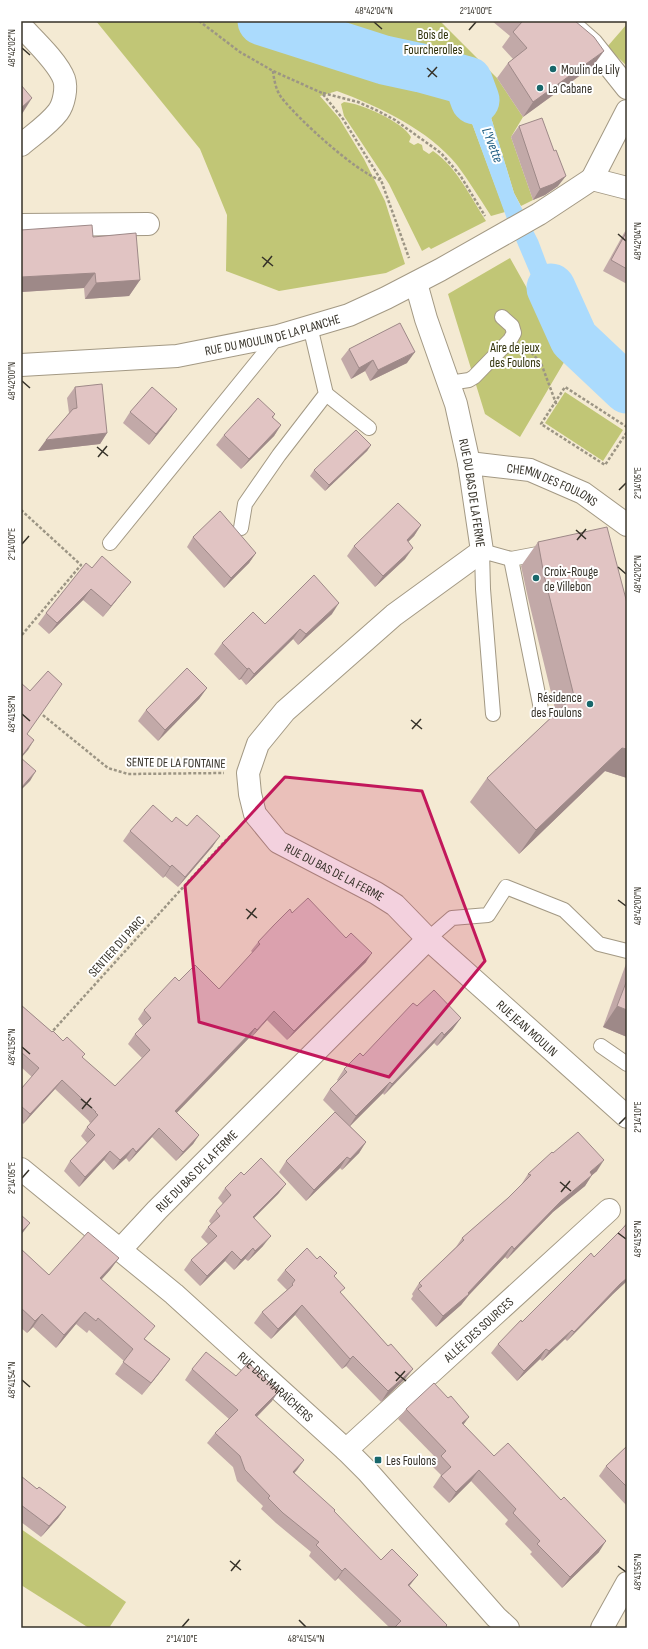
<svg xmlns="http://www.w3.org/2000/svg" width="648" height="1649" font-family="'Sofia Sans Condensed',sans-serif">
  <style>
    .green { fill: #c1c676 }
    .water { fill: #abdbfd }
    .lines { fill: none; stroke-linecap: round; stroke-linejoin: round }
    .river { stroke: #abdbfd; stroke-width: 49 }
    .lane-casing { stroke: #a39984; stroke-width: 16 }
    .street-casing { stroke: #a39984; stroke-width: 24 }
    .secondary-casing { stroke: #a39984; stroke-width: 24 }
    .path { stroke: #9c9584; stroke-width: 2.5; stroke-dasharray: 3 2; stroke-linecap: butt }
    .lane { stroke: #fff; stroke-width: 14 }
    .street { stroke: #fff; stroke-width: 22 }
    .secondary { stroke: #fff; stroke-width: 22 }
    .wall { fill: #c2a9a8 }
    .shaded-wall { fill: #9e8988 }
    .building { fill: #e1c4c3; stroke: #9e8988 }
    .marked { fill: #c2185b; fill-opacity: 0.2; stroke: #c2185b; stroke-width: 3; stroke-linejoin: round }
    .ticks { fill: none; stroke: #363229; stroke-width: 1.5 }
    .poi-dot { fill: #19676b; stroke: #fff; stroke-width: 1.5 }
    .labels { text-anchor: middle; stroke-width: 4; stroke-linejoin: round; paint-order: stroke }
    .park-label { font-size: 13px; fill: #31320a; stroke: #fff }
    .poi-label { font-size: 13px; fill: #363229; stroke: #fff; text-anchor: start }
    .street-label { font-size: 13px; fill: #363229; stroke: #fff }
    .water-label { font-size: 14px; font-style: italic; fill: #205e83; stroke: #fff }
    .neatline { fill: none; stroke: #363229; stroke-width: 1.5 }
    .ticks-label { font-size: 10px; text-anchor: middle; fill: #363229 }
  </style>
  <rect width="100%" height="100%" fill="#f4ead3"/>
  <g class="green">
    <path d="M96,21H440L497,78L523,117L511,137L533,200L521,206L514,193L486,101L416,81L466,107L505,212L491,216C480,199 469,181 457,165C429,130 378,106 337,91L320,96L339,118L364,159L385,201L405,264L386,273L279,291L226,271L227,215L200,149Z"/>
    <polygon points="627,24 627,66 607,47"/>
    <path d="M344,102C360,103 403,122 411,137L409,142L414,145L418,143L422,145L423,150L429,154L433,151C457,167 471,198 486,221L431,249L429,247L422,251L389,184L344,116L341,104Z"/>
    <polygon points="510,258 543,317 573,347 520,437 485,414 448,294"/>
    <polygon points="565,392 623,430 603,461 545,423"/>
    <polygon points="21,1529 126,1602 109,1628 89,1628 21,1585"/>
  </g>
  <polygon class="water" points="428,60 440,62 461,71 474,80 486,101 514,193 538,240 556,288 592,338 580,349 559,326 541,299 507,219 466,107 416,81"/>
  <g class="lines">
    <g class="river">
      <polyline points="262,21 384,60 421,68 468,81 475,100"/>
      <polyline points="551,288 574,339 627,389"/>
    </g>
    <g class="lane-casing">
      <g id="lane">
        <polyline points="449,383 469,380 474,377 510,340 514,333 512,326 502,317"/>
        <polyline points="326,394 369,428"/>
        <polyline points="241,528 245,504 279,455 326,394 310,326"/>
        <polyline points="110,543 278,336"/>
        <polyline points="541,709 511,559 548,552"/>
        <polyline points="493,714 483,589 482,551 511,559"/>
        <polyline points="428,939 452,918 488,915 506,887 564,910 599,944 627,951"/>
        <polyline points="601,1046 627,1064"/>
      </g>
    </g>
    <g class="street-casing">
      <g id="street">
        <polyline points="566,21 592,44 627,88"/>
        <path d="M21,26C33,39 58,62 64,79C67,88 64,104 58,112C48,125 34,134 21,145"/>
        <polyline points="592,179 627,111"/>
        <polyline points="21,225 148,224"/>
        <path id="s1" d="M416,283L426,319L456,404L469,463L482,551L394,615L285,711L258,744L248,773L250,794L255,814L278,842L376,893L395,905L428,939L627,1117"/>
        <path id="s2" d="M469,463L530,470L583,493L627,525"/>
        <path id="s3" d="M21,1169L174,1294L346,1450L368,1472L496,1617L508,1628"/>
        <path id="s4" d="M120,1250L157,1210L428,939"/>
        <path id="s5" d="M346,1450L609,1210"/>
        <polyline points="602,1628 627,1583"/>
      </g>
    </g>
    <g class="secondary-casing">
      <g id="secondary">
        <path id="s6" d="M21,365L177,356L278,336L349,315L386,298L440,270L539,214L592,179L627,188"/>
      </g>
    </g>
    <g class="path">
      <polyline points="199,21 240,52 273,71 322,93 343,119 381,180 409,258"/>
      <path d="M273,71C274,80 276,90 281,97C298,119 355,171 380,180"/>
      <polyline points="323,93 358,102 378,111 395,120 441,153 460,175 485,216"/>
      <polyline points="528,349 541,363 557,406"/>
      <polyline points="627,427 565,387 541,424 605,465 627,432"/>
      <polyline points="21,510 81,565 21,636"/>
      <polyline points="39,712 108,768 128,774 224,773"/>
      <polyline points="50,1034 225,841 237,830"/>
    </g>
    <use href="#lane" class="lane"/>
    <use href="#street" class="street"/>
    <use href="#secondary" class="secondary"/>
  </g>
  <g class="wall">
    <polygon points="492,21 575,21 593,66 523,117 497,78 508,63 513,59 502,47 510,36"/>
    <polygon points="519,126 558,186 545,195 533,200 511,137"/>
    <polygon points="627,229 627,284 603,271 624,233"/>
    <polygon points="21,230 93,237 140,280 129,296 85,299 84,288 21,292"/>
    <polygon points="349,349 407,363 370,381 365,371 351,379 341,359"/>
    <polygon points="75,387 107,433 100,444 38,451 69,413 67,398"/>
    <polygon points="130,412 169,420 149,445 123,423"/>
    <polygon points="275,414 273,418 281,425 274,436 241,469 216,445 224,435"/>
    <polygon points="371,445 367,451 325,491 310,476 314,470"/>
    <polygon points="421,525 414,536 408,542 405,559 375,587 347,556 354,546"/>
    <polygon points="193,537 256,553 249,563 224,588 187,547"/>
    <polygon points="538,542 627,603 627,778 605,771 519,854 470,802 487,778 556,713 528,598 521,566"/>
    <polygon points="92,568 131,582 103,617 83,600 49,634 38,624 46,613"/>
    <polygon points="332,614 298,645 293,639 246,685 241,679 239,680 214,654 222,643 265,624"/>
    <polygon points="207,688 199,699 158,741 138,721 146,710"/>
    <polygon points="172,822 213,846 178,887 165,876 163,878 123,841 130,831"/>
    <polygon points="292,913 366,962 287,1040 267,1020 250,1039 249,1038 176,1113 199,1135 193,1144 176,1161 152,1137 129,1162 126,1158 113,1170 104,1160 79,1187 64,1171 70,1161 87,1143 81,1136 87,1127 91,1123 89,1122 89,1121 55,1089 23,1124 21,1122 21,1089 32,1077 21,1067 21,1005 52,1032 63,1041 115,1086 142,1058 128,1044 135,1034 143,1026 138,1019 144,1010 179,981 219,989 253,953 251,951 258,942"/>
    <polygon points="627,961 627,1037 603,1027"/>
    <polygon points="417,1006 453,1029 437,1046 434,1043 384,1095 383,1093 350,1126 366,1142 359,1153 342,1170 340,1168 306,1201 279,1172 286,1161 335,1112 323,1100 330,1089 338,1081 337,1080 344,1069 363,1056"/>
    <polygon points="553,1153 597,1171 592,1175 585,1186 553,1212 507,1259 505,1257 469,1295 461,1305 436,1327 411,1299 413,1296 412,1294 419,1283 456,1247 462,1238 508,1198 521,1185 528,1174"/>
    <polygon points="244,1175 286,1184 278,1194 254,1218 263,1246 248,1261 245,1259 234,1270 225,1261 200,1286 184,1270 191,1260 208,1244 201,1237 208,1227 211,1224 209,1221 216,1211 223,1204 218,1198 225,1188"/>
    <polygon points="627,1222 627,1281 613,1294 567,1341 565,1339 542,1361 540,1359 517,1381 491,1353 498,1344 594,1257 621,1230"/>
    <polygon points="21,1249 49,1275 119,1258 110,1270 101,1280 145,1339 170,1359 161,1371 142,1395 115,1374 124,1361 89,1330 87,1333 76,1324 56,1348 33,1327 27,1333 21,1328"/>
    <polygon points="285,1270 334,1277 341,1293 388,1346 413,1369 405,1379 381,1402 346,1366 342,1369 295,1315 271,1339 254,1323 262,1312 287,1290 277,1280"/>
    <polygon points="192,1369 236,1376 272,1401 257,1417 304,1460 294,1473 334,1512 381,1560 410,1586 447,1628 390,1628 338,1578 335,1581 309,1556 311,1552 276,1523 261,1509 263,1506 237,1481 233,1467 207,1443 215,1433 229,1419 185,1380"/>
    <polygon points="448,1398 469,1417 463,1424 494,1456 599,1552 562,1588 530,1554 532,1552 505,1524 508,1520 471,1481 449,1503 433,1487 441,1475 433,1467 438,1460 398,1419 406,1409"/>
    <polygon points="627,1446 627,1506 599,1476 606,1466"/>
    <polygon points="21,1476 37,1489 66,1507 58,1518 41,1537 21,1522"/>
  </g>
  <g class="shaded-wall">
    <polygon points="604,51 593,66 523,117 533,102"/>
    <polygon points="32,98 22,114 21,114 21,108"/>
    <polygon points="566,176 558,186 545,195 533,200 540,189"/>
    <polygon points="95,273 84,288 21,292 21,277"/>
    <polygon points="140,280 129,296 85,299 96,283"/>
    <polygon points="415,352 407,363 370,381 378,370"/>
    <polygon points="373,360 365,371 351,379 359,368"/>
    <polygon points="177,409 169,420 149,445 156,434"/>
    <polygon points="281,425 274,436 241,469 249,459"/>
    <polygon points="107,433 100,444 38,451 46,440"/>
    <polygon points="371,445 367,451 325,491 329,485"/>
    <polygon points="421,525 414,536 399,551 407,540"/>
    <polygon points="413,548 405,559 375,587 383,576"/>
    <polygon points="256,553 249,563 224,588 231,578"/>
    <polygon points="131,582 103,617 111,606"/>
    <polygon points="91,589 83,600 49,634 57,623"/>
    <polygon points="339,603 332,614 298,645 306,634"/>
    <polygon points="300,629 293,639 246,685 254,674"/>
    <polygon points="249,668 241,679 239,680 247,669"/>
    <polygon points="207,688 199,699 158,741 165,730"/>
    <polygon points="34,740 28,750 21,758 21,757"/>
    <polygon points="622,748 627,749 627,778 605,771 519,854 536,830"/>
    <polygon points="36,771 30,781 21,790 21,788"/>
    <polygon points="220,836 213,846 178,887 185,877"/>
    <polygon points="172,865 165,876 163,878 170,867"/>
    <polygon points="372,953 366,962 287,1040 294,1031"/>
    <polygon points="617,1006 627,1010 627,1037 603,1027"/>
    <polygon points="274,1011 267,1020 250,1039 257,1030"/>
    <polygon points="461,1018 453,1029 437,1046 444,1035"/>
    <polygon points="255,1028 249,1038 169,1121 175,1111"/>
    <polygon points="442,1032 434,1043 384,1095 392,1084"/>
    <polygon points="62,1080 55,1089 23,1124 30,1114"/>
    <polygon points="390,1082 383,1093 349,1127 356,1116"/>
    <polygon points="159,1128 152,1137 129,1162 136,1152"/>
    <polygon points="199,1135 193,1144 176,1161 183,1152"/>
    <polygon points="366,1142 359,1153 342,1170 350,1159"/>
    <polygon points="133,1148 126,1158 113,1170 120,1160"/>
    <polygon points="110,1151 104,1160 79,1187 85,1177"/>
    <polygon points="347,1157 340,1168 306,1201 314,1190"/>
    <polygon points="604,1160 597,1171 583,1183 590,1172"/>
    <polygon points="592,1175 585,1186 553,1212 507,1259 514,1249 561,1201"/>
    <polygon points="286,1184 278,1194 245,1227 253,1217"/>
    <polygon points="30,1223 21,1235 21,1232"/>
    <polygon points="271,1236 263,1246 248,1261 255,1251"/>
    <polygon points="512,1246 505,1257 469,1295 461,1305 436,1327 443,1316 468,1293"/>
    <polygon points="253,1248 245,1259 234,1270 241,1260"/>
    <polygon points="232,1251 225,1261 200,1286 207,1276"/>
    <polygon points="119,1258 110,1270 91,1291 100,1278"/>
    <polygon points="627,1278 627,1281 613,1294 567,1341 574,1332 620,1284"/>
    <polygon points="302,1305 295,1315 271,1339 278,1329"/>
    <polygon points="85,1312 76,1324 56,1348 64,1335"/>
    <polygon points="42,1314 33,1327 27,1333 35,1321"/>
    <polygon points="572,1330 565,1339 542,1361 549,1351"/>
    <polygon points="546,1349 540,1359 517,1381 524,1371"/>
    <polygon points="353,1356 346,1366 342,1369 350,1359"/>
    <polygon points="170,1359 161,1371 142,1395 151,1383"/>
    <polygon points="413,1369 405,1379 381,1402 388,1391"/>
    <polygon points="279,1391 272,1401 248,1425 255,1415"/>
    <polygon points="469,1417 461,1428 462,1423"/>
    <polygon points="304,1460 297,1470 286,1482 293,1472"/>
    <polygon points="479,1470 471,1481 449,1503 456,1492"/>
    <polygon points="66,1507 58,1518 41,1537 49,1526"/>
    <polygon points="606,1541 599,1552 562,1588 570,1577"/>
    <polygon points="345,1568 338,1578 335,1581 342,1571"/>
    <polygon points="418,1575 410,1585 401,1595 408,1585"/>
  </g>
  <g class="building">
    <polygon points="520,21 575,21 594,37 604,51 533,102 508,63 527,48 513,32 522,22"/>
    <polygon points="21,85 32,98 21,108"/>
    <polygon points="542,118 554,151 556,150 566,176 553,184 540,189 519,126"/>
    <polygon points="92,225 93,237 136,233 140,280 96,283 95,273 21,277 21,230"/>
    <polygon points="627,231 627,269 611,260"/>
    <polygon points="400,323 415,352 378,370 373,360 359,368 349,349"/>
    <polygon points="102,384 107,433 46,440 73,409 77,408 75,387"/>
    <polygon points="152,387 177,409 156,434 130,412"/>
    <polygon points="258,398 275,414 272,417 281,425 249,459 224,435"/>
    <polygon points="356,430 371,445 329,485 314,470"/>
    <polygon points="398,503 421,525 407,540 413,548 383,576 354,546"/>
    <polygon points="220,511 256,553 231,578 193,537"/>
    <polygon points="607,527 627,603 627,749 622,748 536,830 487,778 574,696 544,575 538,542"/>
    <polygon points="102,556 131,582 111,606 91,589 57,623 46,613 86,563 92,568"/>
    <polygon points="314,575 339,603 306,634 300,629 254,674 249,668 247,669 222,643 253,612 265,624"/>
    <polygon points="187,668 207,688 165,730 146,710"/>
    <polygon points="48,671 62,684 27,734 34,740 21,757 21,683 30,691"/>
    <polygon points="21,758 36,771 21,788"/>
    <polygon points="153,805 172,822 176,817 187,826 197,815 220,836 185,877 172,865 170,867 130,831"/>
    <polygon points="308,898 346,938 351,933 372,953 294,1031 274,1011 257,1030 255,1028 175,1111 199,1135 183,1152 159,1128 136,1152 133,1148 120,1160 110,1151 85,1177 70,1161 95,1135 87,1127 98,1115 95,1112 96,1112 62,1080 30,1114 21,1106 21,1089 39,1068 21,1052 21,1005 52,1032 53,1031 63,1041 67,1037 85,1054 82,1057 115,1086 150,1050 135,1034 151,1018 144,1010 175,977 179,981 195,965 219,989 260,944 258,942 274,925 290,909 292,913"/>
    <polygon points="627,980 627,1010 617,1006"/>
    <polygon points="434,990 461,1018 444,1035 442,1032 392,1084 390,1082 356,1116 330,1089 347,1072 344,1069 360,1053 363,1056 413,1003 417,1006"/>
    <polygon points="335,1112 366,1142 350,1159 347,1157 314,1190 286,1161"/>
    <polygon points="578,1132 604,1160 590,1172 592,1175 561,1201 514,1249 512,1246 468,1293 469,1294 443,1316 418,1289 422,1286 419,1283 464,1240 462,1238 508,1198 531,1175 528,1174 552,1152 553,1153"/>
    <polygon points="261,1158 286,1184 253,1217 271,1236 255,1251 253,1248 241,1260 232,1251 207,1276 191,1260 217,1236 208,1227 220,1216 216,1211 231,1195 225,1188 241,1172 244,1175"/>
    <polygon points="21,1215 30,1223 21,1232"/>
    <polygon points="627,1224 627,1278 620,1284 574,1332 572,1330 549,1351 546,1349 524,1371 498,1344 521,1320 522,1322 591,1253 594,1257"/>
    <polygon points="88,1232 119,1258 100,1278 155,1326 144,1339 170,1359 151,1383 123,1362 133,1349 98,1318 96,1321 85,1312 64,1335 42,1314 35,1321 21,1308 21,1249 49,1275"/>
    <polygon points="307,1248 317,1259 320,1256 337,1273 334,1276 345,1288 340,1292 388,1346 391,1344 413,1369 388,1391 353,1356 350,1359 302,1305 278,1329 262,1312 293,1285 292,1284 295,1280 285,1270"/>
    <polygon points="206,1352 236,1376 248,1363 279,1391 255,1415 304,1460 293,1472 335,1510 334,1511 381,1560 392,1549 418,1575 408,1585 447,1625 446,1626 447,1628 394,1628 401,1621 345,1568 342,1571 316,1545 319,1542 283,1513 268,1498 270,1496 245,1470 240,1456 215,1433 238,1410 192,1369"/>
    <polygon points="434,1383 448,1398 451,1396 469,1417 462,1423 494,1456 508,1443 561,1500 564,1497 606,1541 570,1577 537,1544 540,1541 513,1513 516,1509 479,1470 456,1492 441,1476 451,1467 441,1456 446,1451 406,1409"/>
    <polygon points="627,1446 627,1487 606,1466"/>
    <polygon points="21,1476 37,1489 39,1487 66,1507 49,1526 21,1505"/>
  </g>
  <path class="marked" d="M285,777L422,791L485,961L389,1077L199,1022L185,886Z"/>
  <path class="ticks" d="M374,22L382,29M469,30L476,22M22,48L30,55M427,68L437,77M428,77L437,67M618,234L626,241M262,257L273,266M263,267L272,256M22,381L30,388M97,447L108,456M98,457L107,446M619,490L626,483M576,530L586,539M577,540L586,529M22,544L29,536M618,567L626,574M22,714L30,721M411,720L422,729M412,729L421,719M618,900L626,906M246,909L257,918M247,919L256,908M22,1047L30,1054M81,1099L92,1108M82,1109L91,1098M619,1124L626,1117M22,1178L29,1170M560,1182L571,1191M561,1192L570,1181M618,1233L626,1239M395,1372L406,1381M22,1380L30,1387M396,1381L405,1371M230,1561L241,1570M618,1566L626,1572M231,1571L240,1560M299,1620L306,1627M182,1627L189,1619"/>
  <g class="poi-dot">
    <circle cx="553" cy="69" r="4"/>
    <circle cx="540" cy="88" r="4"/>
    <circle cx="536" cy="578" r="4"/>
    <circle cx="590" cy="704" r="4"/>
    <rect x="374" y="1456" width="8" height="8" rx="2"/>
  </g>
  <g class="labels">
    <g class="park-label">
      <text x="433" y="39">Bois de<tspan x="433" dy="15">Fourcherolles</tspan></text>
      <text x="515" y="352">Aire de jeux<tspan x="515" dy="15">des Foulons</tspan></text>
    </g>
    <g class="poi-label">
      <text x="561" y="74">Moulin de Lily</text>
      <text x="548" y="93">La Cabane</text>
      <text x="544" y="576">Croix-Rouge<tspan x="544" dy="15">de Villebon</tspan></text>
      <text x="582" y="702" text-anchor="end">Résidence<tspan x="582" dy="15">des Foulons</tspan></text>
      <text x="386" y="1465">Les Foulons</text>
    </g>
    <g class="street-label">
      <text dy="5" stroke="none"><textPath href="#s6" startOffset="254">RUE DU MOULIN DE LA PLANCHE</textPath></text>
      <text dy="5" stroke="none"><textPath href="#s2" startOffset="87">CHEMIN DES FOULONS</textPath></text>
      <text dy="5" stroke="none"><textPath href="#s1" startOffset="218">RUE DU BAS DE LA FERME</textPath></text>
      <text transform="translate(176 762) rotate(1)" y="5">SENTE DE LA FONTAINE</text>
      <text dy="5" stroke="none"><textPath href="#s1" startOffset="746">RUE DU BAS DE LA FERME</textPath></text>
      <text transform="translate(116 946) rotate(-48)" y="5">SENTIER DU PARC</text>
      <text dy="5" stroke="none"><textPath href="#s1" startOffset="996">RUE JEAN MOULIN</textPath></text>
      <text dy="5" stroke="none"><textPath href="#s4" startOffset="110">RUE DU BAS DE LA FERME</textPath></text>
      <text dy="5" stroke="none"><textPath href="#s5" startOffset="179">ALLÉE DES SOURCES</textPath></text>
      <text dy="5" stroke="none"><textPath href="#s3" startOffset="335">RUE DES MARAÎCHERS</textPath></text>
    </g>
    <g class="water-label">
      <text transform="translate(493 145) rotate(69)" y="5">L'Yvette</text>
    </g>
  </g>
  <rect width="648" height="1649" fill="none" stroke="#ffffff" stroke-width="44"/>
  <rect x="22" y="22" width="604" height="1605" class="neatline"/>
  <g class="ticks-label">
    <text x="374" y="14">48°42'04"N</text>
    <text x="476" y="14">2°14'00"E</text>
    <text transform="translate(11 48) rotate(-90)" y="4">48°42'02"N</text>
    <text transform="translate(637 241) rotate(-90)" y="4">48°42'04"N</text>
    <text transform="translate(11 381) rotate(-90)" y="4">48°42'00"N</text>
    <text transform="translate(637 483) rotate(-90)" y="4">2°14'05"E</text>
    <text transform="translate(11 544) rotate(-90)" y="4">2°14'00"E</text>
    <text transform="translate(637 574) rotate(-90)" y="4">48°42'02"N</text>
    <text transform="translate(11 714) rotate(-90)" y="4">48°41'58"N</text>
    <text transform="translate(637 906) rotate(-90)" y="4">48°42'00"N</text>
    <text transform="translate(11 1047) rotate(-90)" y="4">48°41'56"N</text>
    <text transform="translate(637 1117) rotate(-90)" y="4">2°14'10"E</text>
    <text transform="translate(11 1178) rotate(-90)" y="4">2°14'05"E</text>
    <text transform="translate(637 1239) rotate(-90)" y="4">48°41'58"N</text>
    <text transform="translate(11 1380) rotate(-90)" y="4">48°41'54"N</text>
    <text transform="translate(637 1572) rotate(-90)" y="4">48°41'56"N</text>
    <text x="182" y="1642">2°14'10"E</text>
    <text x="306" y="1642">48°41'54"N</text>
  </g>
</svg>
